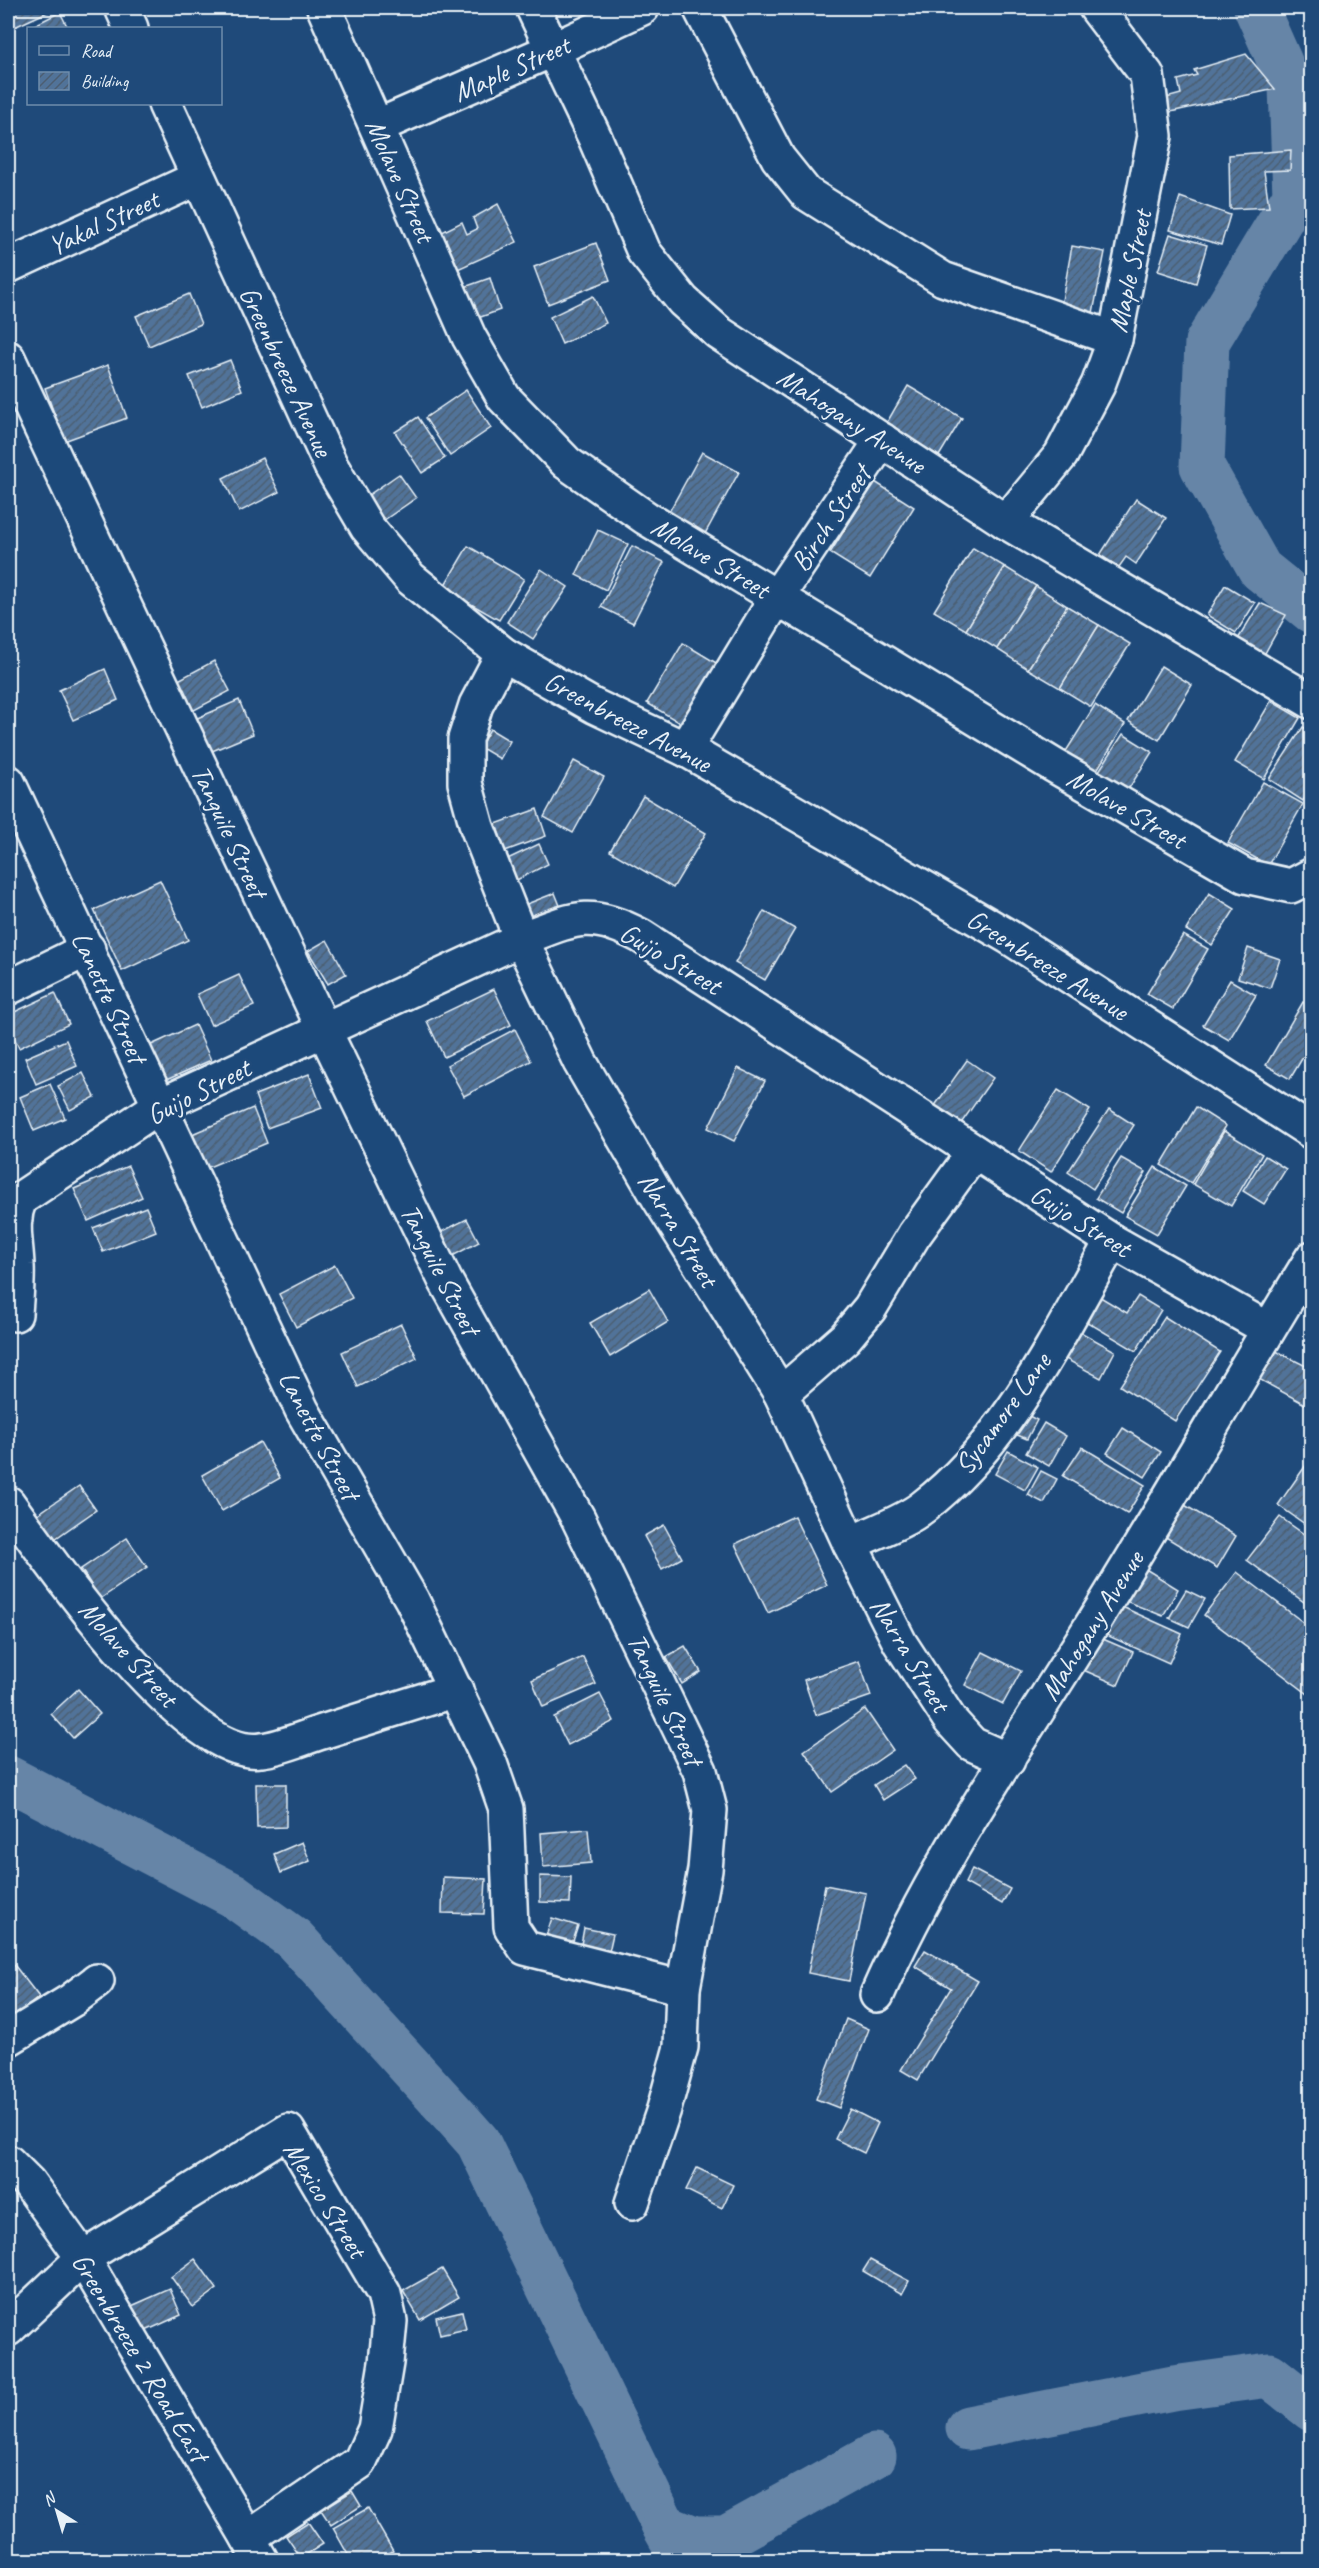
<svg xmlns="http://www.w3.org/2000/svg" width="1319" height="2568" font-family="Caveat,sans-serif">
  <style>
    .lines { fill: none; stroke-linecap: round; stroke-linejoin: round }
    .river { stroke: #6685a7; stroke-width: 45 }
    .building { fill: url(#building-hatch); stroke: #e8f1f8; stroke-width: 1.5 }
    .minor-casing { stroke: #e8f1f8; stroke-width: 38 }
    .minor { stroke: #1f4a7a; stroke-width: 33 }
    .labels { text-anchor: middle; stroke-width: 6; stroke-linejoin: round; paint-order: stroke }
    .street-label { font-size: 28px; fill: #e8f1f8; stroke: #1f4a7a }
  </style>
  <defs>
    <pattern id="building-hatch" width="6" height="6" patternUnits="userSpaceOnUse" patternTransform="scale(1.5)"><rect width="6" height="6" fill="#517399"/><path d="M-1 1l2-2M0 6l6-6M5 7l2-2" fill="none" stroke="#4c5e72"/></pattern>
  </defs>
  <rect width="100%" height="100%" fill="#1f4a7a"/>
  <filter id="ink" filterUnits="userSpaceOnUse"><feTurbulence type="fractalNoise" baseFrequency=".0167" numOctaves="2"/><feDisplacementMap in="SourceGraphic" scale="12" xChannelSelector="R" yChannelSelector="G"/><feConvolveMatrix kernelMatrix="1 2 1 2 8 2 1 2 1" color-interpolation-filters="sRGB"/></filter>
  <g filter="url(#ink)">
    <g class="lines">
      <g class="river">
        <polyline points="1256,8 1291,87 1295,196 1207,342 1202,466 1260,569 1312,611"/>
        <polyline points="8,1778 233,1895 294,1939 455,2116 478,2142 664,2526 683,2560"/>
        <polyline points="968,2428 1173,2388 1269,2375 1312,2409"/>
        <polyline points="664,2526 694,2538 726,2538 874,2456"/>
      </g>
    </g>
    <g class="building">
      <polygon points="8,8 56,8 8,30"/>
      <polygon points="60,12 68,28 29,28"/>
      <polygon points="1246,54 1275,89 1161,114 1159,100 1181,94 1178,80 1197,75 1194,70"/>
      <polygon points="1291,150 1290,170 1264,171 1269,207 1230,209 1229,155"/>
      <polygon points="1180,197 1230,215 1221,245 1170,230"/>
      <polygon points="498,204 517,242 449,273 434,236 462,222 467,234 477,229 473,218"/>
      <polygon points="1170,234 1207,245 1196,283 1158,271"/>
      <polygon points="596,243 610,280 548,304 534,267"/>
      <polygon points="1072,246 1105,252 1091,323 1059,317"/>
      <polygon points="490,278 500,310 467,322 456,290"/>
      <polygon points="189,294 201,324 149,346 136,316"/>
      <polygon points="593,296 606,323 562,344 550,317"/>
      <polygon points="230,360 242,390 202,407 189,376"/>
      <polygon points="108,365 127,418 64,441 45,388"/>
      <polygon points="908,386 962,418 939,456 886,424"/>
      <polygon points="466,390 491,428 450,456 425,418"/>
      <polygon points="418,417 445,458 422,473 395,432"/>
      <polygon points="702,452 739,472 701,541 664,521"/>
      <polygon points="262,458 279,492 239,512 223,478"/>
      <polygon points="399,474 416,498 377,525 360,501"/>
      <polygon points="875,482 914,507 870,578 830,553"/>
      <polygon points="1136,499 1166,518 1136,564 1126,557 1119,567 1100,555"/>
      <polygon points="598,530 628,544 606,590 576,575"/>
      <polygon points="468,546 524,579 499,620 443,588"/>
      <polygon points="632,546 664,562 633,623 601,607"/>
      <polygon points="973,548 1005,567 966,630 934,611"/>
      <polygon points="1005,567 1036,586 997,649 966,630"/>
      <polygon points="541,569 568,587 533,639 507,622"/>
      <polygon points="1225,585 1255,603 1236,633 1207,615"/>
      <polygon points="1036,586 1067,606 1028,669 997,649"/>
      <polygon points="1260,603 1286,615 1259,664 1232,649"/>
      <polygon points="1067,606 1099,625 1060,688 1028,669"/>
      <polygon points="1099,625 1130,644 1091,707 1060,688"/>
      <polygon points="683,643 718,664 682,724 647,703"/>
      <polygon points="214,661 230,691 181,717 165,687"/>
      <polygon points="1161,666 1192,685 1159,740 1128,721"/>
      <polygon points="105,669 118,700 73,720 59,690"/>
      <polygon points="239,700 253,734 200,756 186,723"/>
      <polygon points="1271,701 1300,718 1264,779 1235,762"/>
      <polygon points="1095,705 1125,724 1089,783 1058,764"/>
      <polygon points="1303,727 1312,732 1312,787 1303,801 1269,779"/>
      <polygon points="490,729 510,741 500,759 480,747"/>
      <polygon points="1123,734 1152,752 1126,793 1097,774"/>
      <polygon points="574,761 604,777 573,833 544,817"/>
      <polygon points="1263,782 1303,804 1268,865 1228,843"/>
      <polygon points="643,796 706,833 673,888 610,851"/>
      <polygon points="537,809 546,836 505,851 496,824"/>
      <polygon points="539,844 548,864 509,884 499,863"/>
      <polygon points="160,880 188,940 122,971 94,910"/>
      <polygon points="555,893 563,913 522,930 514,909"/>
      <polygon points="1209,893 1235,909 1212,945 1186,930"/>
      <polygon points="764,911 795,929 765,980 735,963"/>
      <polygon points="1183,935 1208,949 1173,1009 1147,994"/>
      <polygon points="327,940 346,974 328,984 308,951"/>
      <polygon points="1248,948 1280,959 1270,988 1238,978"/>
      <polygon points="239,975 254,1006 211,1025 197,994"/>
      <polygon points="1230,980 1256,995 1229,1040 1203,1025"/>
      <polygon points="494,989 511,1025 444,1057 427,1021"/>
      <polygon points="55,993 69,1024 19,1048 8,1025 8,1015"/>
      <polygon points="1303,1002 1312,1007 1312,1042 1290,1079 1266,1065"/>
      <polygon points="195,1025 211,1060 164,1081 149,1046"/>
      <polygon points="515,1029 531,1061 464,1096 447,1065"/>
      <polygon points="66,1040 77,1066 36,1084 25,1058"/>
      <polygon points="967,1060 993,1078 955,1132 929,1114"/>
      <polygon points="738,1068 765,1081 734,1141 708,1128"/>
      <polygon points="83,1073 95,1097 70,1110 58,1086"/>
      <polygon points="309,1074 322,1108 267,1128 255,1095"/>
      <polygon points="50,1084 65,1118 34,1131 20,1097"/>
      <polygon points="1058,1090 1090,1110 1051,1172 1019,1151"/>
      <polygon points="1196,1107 1226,1126 1191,1183 1161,1165"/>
      <polygon points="253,1108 267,1143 199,1171 185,1137"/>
      <polygon points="1109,1109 1134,1125 1093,1189 1068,1172"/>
      <polygon points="1224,1131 1262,1154 1231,1206 1193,1184"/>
      <polygon points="1265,1156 1286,1169 1264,1204 1243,1191"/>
      <polygon points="1121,1158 1146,1172 1121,1213 1096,1198"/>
      <polygon points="128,1166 142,1197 88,1221 74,1189"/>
      <polygon points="1155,1167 1186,1186 1157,1234 1125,1216"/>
      <polygon points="146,1207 156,1231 103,1252 93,1228"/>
      <polygon points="467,1219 479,1242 443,1261 431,1237"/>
      <polygon points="335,1265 352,1298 296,1327 279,1294"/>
      <polygon points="649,1289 668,1322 610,1357 590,1323"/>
      <polygon points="1092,1292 1127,1313 1138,1296 1161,1310 1136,1351 1077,1316"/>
      <polygon points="1165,1317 1220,1352 1175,1421 1120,1386"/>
      <polygon points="401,1324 417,1358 358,1387 342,1352"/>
      <polygon points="1075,1329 1115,1351 1101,1378 1060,1356"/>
      <polygon points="1272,1349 1312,1369 1312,1408 1257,1378"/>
      <polygon points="1025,1414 1037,1420 1027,1439 1015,1434"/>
      <polygon points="1044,1423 1066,1436 1049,1466 1026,1453"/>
      <polygon points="1123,1428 1161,1452 1145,1477 1107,1453"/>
      <polygon points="260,1442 280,1478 222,1511 202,1475"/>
      <polygon points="1082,1447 1145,1485 1127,1514 1063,1476"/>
      <polygon points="1008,1451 1038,1467 1025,1490 995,1474"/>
      <polygon points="1311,1458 1312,1459 1312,1529 1278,1505"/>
      <polygon points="1041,1471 1057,1479 1044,1503 1028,1495"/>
      <polygon points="79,1486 96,1510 49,1543 32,1518"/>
      <polygon points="1178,1501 1236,1536 1217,1568 1159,1533"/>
      <polygon points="794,1516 827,1585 768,1613 735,1544"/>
      <polygon points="1280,1517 1312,1540 1312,1600 1308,1605 1247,1560"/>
      <polygon points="664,1525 682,1558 662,1569 644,1536"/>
      <polygon points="127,1538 147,1567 100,1599 81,1569"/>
      <polygon points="1144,1568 1178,1589 1163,1616 1123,1600"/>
      <polygon points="1237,1572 1312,1629 1312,1697 1204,1615"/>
      <polygon points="1186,1590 1205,1599 1189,1627 1169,1618"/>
      <polygon points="1109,1601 1182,1634 1169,1663 1095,1630"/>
      <polygon points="1096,1636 1133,1652 1118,1685 1081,1669"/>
      <polygon points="685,1646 701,1672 682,1684 666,1657"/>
      <polygon points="983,1652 1021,1671 1003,1704 965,1685"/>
      <polygon points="583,1657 596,1684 543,1707 532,1680"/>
      <polygon points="859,1661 871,1696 816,1715 804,1680"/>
      <polygon points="78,1689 100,1714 73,1738 51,1714"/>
      <polygon points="600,1694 614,1721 568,1745 554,1717"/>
      <polygon points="865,1709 893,1750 832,1792 804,1751"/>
      <polygon points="904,1765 915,1779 883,1800 874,1785"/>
      <polygon points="256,1784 286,1784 286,1827 257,1828"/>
      <polygon points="588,1829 591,1863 543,1867 541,1833"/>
      <polygon points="302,1842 310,1861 281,1873 274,1854"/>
      <polygon points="972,1869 1010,1889 1002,1904 965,1883"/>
      <polygon points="540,1876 571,1877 570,1903 540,1902"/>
      <polygon points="443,1877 486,1879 484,1914 442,1913"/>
      <polygon points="825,1885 866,1893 849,1981 808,1973"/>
      <polygon points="552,1918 578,1926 571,1947 545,1939"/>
      <polygon points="584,1928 613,1934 608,1956 580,1950"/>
      <polygon points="925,1950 978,1981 918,2080 901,2070 951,1988 915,1966"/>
      <polygon points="8,1957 39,1997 8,2022"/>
      <polygon points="846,2019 869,2029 839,2108 816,2099"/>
      <polygon points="850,2109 878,2123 864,2153 835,2139"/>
      <polygon points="697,2168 733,2185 722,2208 686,2190"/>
      <polygon points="195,2259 217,2289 193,2307 171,2277"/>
      <polygon points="870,2260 909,2281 902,2294 863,2271"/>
      <polygon points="442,2269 459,2297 420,2320 403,2291"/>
      <polygon points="170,2289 181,2315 139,2334 127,2308"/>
      <polygon points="462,2311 466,2329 440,2335 436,2317"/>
      <polygon points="352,2491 361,2506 331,2525 321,2510"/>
      <polygon points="368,2508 393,2551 377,2560 351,2560 333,2528"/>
      <polygon points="308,2522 323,2544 301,2558 286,2536"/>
      <polygon points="479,2554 483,2560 468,2560"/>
    </g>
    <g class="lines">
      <g class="minor-casing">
        <g id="minor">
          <polyline points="122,8 131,28"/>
          <polyline points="324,8 469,337 504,398 567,463 646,518 1053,765 1245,876 1291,886 1312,875"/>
          <polyline points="533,8 595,138 644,252 683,301 719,333 1006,522 1312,702"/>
          <polyline points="700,8 778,158 806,193 943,279 1115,339"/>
          <polyline points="165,104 331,466 367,527 410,578 503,654 594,706 685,749 1009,937 1312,1132"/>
          <polyline points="378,126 552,50 642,8"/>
          <polyline points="8,266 198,178"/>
          <polyline points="8,358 324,1030 445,1280 578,1518 700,1771 710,1810 705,1870 683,1988 681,2047 664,2109 632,2203"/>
          <polyline points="1006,522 1061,455 1098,385 1115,339 1155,136 1147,75 1096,8"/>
          <polyline points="503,654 476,705 465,739 465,783 477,827 521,939 580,1062 658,1197 781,1394 850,1544 900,1643 950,1720 972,1744 1008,1760"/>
          <polyline points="685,749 777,597 882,440"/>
          <polyline points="8,782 302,1410 412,1600 490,1763 506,1809 511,1927 525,1948 683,1988"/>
          <polyline points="8,988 88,949"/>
          <path d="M15,1314C16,1298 18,1281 17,1265C16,1240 10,1223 20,1199L161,1105L521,939C573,919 589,908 641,936L1112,1241L1268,1329"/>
          <polyline points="781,1394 845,1338 870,1308 914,1235 974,1152"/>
          <path d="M8,1503C48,1559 187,1761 261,1750C281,1748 302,1738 322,1732C367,1718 412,1704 456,1690"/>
          <path d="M850,1544C873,1532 903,1523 923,1507C1009,1441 1059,1333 1112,1241"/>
          <path d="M877,1995C933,1866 1014,1750 1088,1631C1165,1508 1236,1382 1312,1258"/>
          <polyline points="8,2039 72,2000 97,1981"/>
          <polyline points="8,2162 29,2183 83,2258 261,2560"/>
          <polyline points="8,2329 83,2258 288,2131 384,2294 390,2321 386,2363 375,2429 360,2462 248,2538"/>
        </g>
      </g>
      <use href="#minor" class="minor"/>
    </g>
  </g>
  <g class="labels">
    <g class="street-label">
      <text transform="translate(511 68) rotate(-24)" y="10">Maple Street</text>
      <text transform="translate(401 180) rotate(66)" y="10">Molave Street</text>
      <text transform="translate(103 222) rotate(-25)" y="10">Yakal Street</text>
      <text transform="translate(1129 271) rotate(-78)" y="10">Maple Street</text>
      <text transform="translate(287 371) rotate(65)" y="10">Greenbreeze Avenue</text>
      <text transform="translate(852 420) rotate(33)" y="10">Mahogany Avenue</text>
      <text transform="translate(830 518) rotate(-56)" y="10">Birch Street</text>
      <text transform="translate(711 557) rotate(31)" y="10">Molave Street</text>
      <text transform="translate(628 721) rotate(28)" y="10">Greenbreeze Avenue</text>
      <text transform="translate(1127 808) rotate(30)" y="10">Molave Street</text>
      <text transform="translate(230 831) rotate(65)" y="10">Tanguile Street</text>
      <text transform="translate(671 958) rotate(31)" y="10">Guijo Street</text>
      <text transform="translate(1048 964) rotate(32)" y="10">Greenbreeze Avenue</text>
      <text transform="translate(110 997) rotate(65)" y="10">Lanette Street</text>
      <text transform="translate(198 1091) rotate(-27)" y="10">Guijo Street</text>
      <text transform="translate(1081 1220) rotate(32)" y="10">Guijo Street</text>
      <text transform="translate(679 1229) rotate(59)" y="10">Narra Street</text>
      <text transform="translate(441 1269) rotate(63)" y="10">Tanguile Street</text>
      <text transform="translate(1002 1413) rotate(-54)" y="10">Sycamore Lane</text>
      <text transform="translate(320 1435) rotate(62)" y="10">Lanette Street</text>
      <text transform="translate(1091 1625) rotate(-58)" y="10">Mahogany Avenue</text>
      <text transform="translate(129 1653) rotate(48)" y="10">Molave Street</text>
      <text transform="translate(911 1654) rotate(59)" y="10">Narra Street</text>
      <text transform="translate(666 1699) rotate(65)" y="10">Tanguile Street</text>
      <text transform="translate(326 2199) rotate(58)" y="10">Mexico Street</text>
      <text transform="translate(141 2357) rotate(59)" y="10">Greenbreeze 2 Road East</text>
    </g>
  </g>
  <rect width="1319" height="2568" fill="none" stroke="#1f4a7a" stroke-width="30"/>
  <rect x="15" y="15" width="1289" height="2538" fill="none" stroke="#e8f1f8" stroke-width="2" filter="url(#ink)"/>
  <rect x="27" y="27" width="195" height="78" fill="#1f4a7a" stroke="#6f8dac" stroke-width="1.5"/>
  <rect x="39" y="46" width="30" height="9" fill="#1f4a7a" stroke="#6f8dac" stroke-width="1.5"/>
  <text x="81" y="57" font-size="18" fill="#e8f1f8">Road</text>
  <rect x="39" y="72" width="30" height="18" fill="url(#building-hatch)" stroke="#6f8dac" stroke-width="1.5"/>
  <text x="81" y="87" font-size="18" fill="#e8f1f8">Building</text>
  <g transform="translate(57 2511) rotate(323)" stroke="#1f4a7a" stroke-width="4.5" paint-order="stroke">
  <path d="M0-4.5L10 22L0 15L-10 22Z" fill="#e8f1f8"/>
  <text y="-9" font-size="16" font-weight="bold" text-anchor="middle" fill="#e8f1f8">N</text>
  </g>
</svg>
